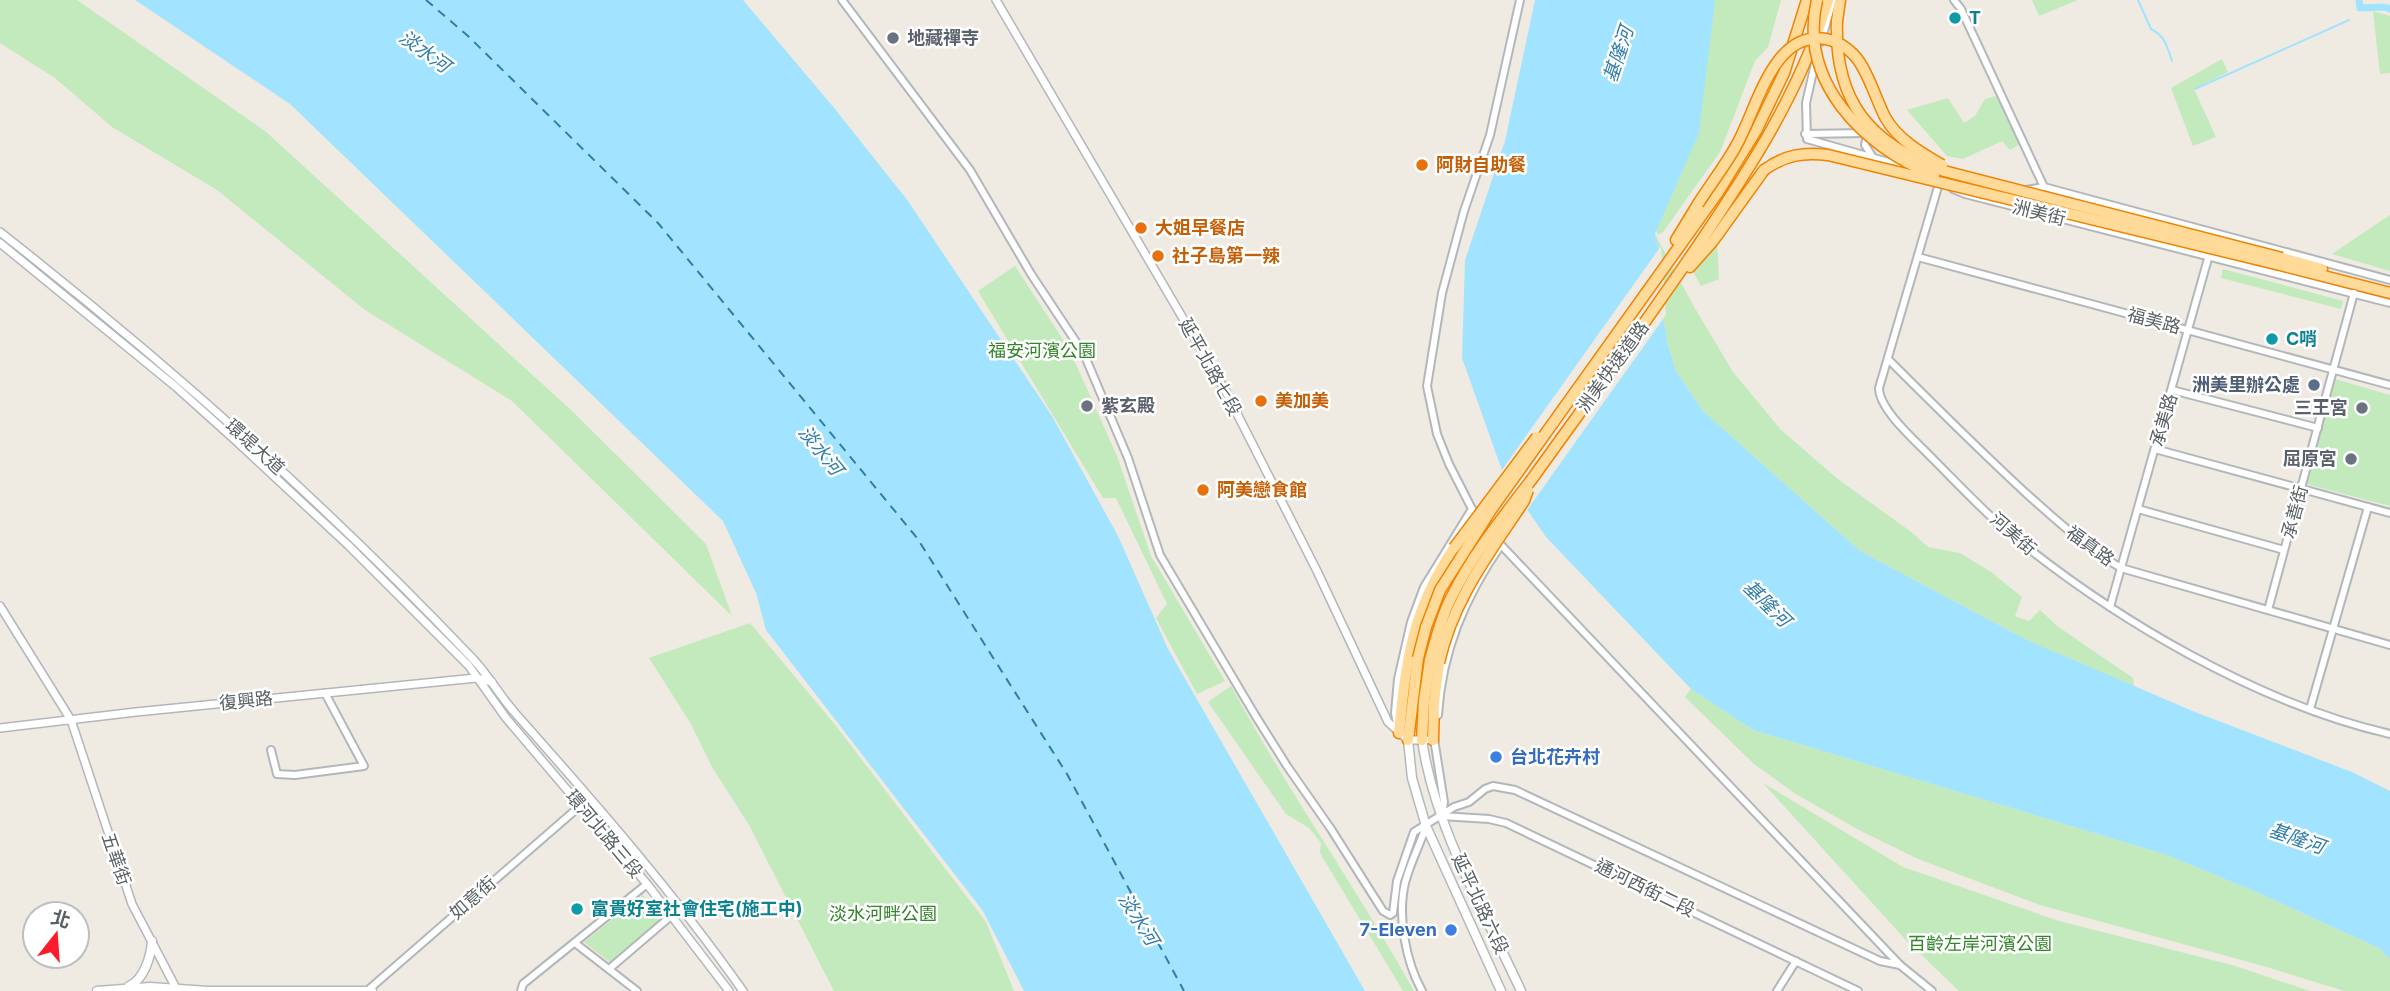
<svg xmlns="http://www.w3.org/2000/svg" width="2390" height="991" font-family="Inter,'Noto Sans TC',sans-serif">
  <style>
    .green { fill: #c2eabc }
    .water { fill: #a2e4ff }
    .pier { fill: #efeae2 }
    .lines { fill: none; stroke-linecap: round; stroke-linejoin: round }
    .stream { stroke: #a2e4ff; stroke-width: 2 }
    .canal { stroke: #a2e4ff; stroke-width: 7 }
    .ferry { stroke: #307daa; stroke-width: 2; stroke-dasharray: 9 7; stroke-linecap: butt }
    .minor-casing { stroke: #b3b7bb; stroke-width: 10 }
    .tertiary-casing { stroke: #b3b7bb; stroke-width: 10 }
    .secondary-casing { stroke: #b4b9be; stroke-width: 11 }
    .trunk-casing { stroke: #f18300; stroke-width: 13 }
    .minor { stroke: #fff; stroke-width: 6 }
    .tertiary { stroke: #fff; stroke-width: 7 }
    .secondary { stroke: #fff; stroke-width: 8 }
    .trunk { stroke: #ffda98; stroke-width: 10 }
    .trunk-bridge-casing { stroke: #f18300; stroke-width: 13; stroke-linecap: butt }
    .trunk-bridge { stroke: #ffda98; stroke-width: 10 }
    .culture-dot { fill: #0f9aa8; stroke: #fff; stroke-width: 2.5 }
    .worship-dot { fill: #6b7280; stroke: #fff; stroke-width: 2.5 }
    .food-dot { fill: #e8710a; stroke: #fff; stroke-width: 2.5 }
    .service-dot { fill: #5c6f8a; stroke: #fff; stroke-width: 2.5 }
    .shop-dot { fill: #3f7fe0; stroke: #fff; stroke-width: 2.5 }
    .labels { text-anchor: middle; stroke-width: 5; stroke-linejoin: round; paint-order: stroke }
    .culture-label { font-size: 18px; font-weight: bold; fill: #0d838f; stroke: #fff; text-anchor: start }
    .worship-label { font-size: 18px; font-weight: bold; fill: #5b616d; stroke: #fff; text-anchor: start }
    .food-label { font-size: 18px; font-weight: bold; fill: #c56008; stroke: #fff; text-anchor: start }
    .street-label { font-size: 18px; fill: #5a6165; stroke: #fff }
    .park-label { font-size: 18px; fill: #33842b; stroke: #fff }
    .service-label { font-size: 18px; font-weight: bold; fill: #4e5e75; stroke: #fff; text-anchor: end }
    .shop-label { font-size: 18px; font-weight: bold; fill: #366cbe; stroke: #fff; text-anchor: start }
    .water-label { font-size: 19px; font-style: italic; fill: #307daa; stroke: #fff }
  </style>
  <rect width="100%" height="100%" fill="#efeae2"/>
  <g class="green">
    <polygon points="0,0 77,0 265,131 572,411 706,544 732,616 512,401 365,310 217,190 112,127 55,78 0,43"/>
    <polygon points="1715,0 1781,0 1768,47 1755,61 1720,152 1663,232 1658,235 1654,227 1710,32 1709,15"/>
    <polygon points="2032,0 2078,0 2039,16"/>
    <polygon points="2373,11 2390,16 2390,73 2380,74"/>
    <polygon points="2222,59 2228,72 2194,89 2216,137 2193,146 2171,88"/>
    <polygon points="1997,96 2020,144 2010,150 2002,141 1963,159 1947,156 1907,110 1948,98 1964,123 1975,116 1985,99"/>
    <polygon points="2390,215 2390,271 2332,254"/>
    <polygon points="1655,234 1693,305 1733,372 1781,430 1839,480 1910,531 1928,547 1960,553 1991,572 2022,597 2015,616 2029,621 2040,610 2057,626 2133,678 2134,687 2027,640 1860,551 1703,411 1676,371 1668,345 1660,302 1660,252"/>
    <polygon points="1717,243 1719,279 1701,286 1691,268"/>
    <polygon points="1015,266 1069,349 1117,456 1151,556 1225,681 1197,694 1156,618 1167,604 1116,498 1103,498 978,291"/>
    <polygon points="2223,269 2343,301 2341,309 2221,278"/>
    <polygon points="2335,379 2390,395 2390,506 2306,484"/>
    <polygon points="750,623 836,726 986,922 1014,991 834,991 749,825 712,767 691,724 649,658"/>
    <path d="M1231,686C1287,790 1356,887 1414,991H1403L1320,853L1321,843L1309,828L1286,814L1208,702Z"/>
    <polygon points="1691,689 1753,730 2167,855 2256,892 2379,948 2390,959 2390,991 2344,991 2267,967 2040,905 1918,859 1857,829 1796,794 1754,764 1685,697"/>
    <polygon points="1763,783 1903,867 2059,921 2232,965 2310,991 1959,991 1905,939"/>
    <polygon points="643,895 664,919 612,964 584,942"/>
  </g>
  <g class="water">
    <polygon points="135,0 743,0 835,109 908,201 1052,416 1118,536 1168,649 1365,991 1024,991 983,911 766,630 756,593 723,521 290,104"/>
    <polygon points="1535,0 1715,0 1699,133 1655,234 1660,252 1660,302 1668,345 1676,371 1703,411 1860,551 2027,640 2195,712 2352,772 2390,791 2390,959 2379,948 2256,892 2167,855 1753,730 1691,689 1546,537 1504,476 1462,358 1465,260 1505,141"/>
  </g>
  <polygon class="pier" points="1661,246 1666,315 1525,513 1499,474"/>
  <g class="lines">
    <g class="stream">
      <path d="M2138,0L2151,29C2165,36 2167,46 2172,61"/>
      <polyline points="2195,89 2349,20"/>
    </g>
    <polyline class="canal" points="2359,0 2360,8 2384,7 2390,9"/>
    <polyline class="ferry" points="426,0 468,36 658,223 917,538 1067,774 1184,991"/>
    <g class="minor-casing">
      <g id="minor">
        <polyline points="842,0 970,170 1031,274 1084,354 1128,458 1160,555 1255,715 1287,766 1331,829 1383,911 1390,915 1393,913 1397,881 1414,832 1454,807 1469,802 1485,789 1493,786 1515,790 1880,961 1900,965 1932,991"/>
        <polyline points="1520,0 1490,135 1464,211 1442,293 1427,386 1437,434 1449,464 1472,509 1501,545 1900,965"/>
        <polyline points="1954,0 1961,9 2044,187"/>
        <polyline points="1821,42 1833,0"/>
        <polyline points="1816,59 1806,103 1807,139 1913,169"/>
        <polyline points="1805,134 1866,133"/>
        <polyline points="1872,156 1865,145 1866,140 1872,134"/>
        <path d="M1940,180L1879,388C1879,410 1917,442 1932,458C1957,483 1982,510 2008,532C2114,619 2256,703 2390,734"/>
        <polyline points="1953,189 1965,194 2390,303"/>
        <polyline points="2026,190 2044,187 2390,280"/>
        <polyline points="1918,257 2390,385"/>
        <path d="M1888,359C1934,405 1980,451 2028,495C2057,521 2087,548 2121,568L2390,645"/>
        <polyline points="2172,390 2318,428"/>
        <polyline points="2155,449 2390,513"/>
        <polyline points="2138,509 2284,550"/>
        <polyline points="2110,607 2209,255"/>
        <polyline points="2268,610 2354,293"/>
        <polyline points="2310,709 2368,507"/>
        <path d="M1438,715C1442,651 1465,597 1501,545"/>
        <polyline points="1397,724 1395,713 1398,679 1411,622 1424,587 1472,509"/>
        <polyline points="1434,739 1444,802 1442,814"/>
        <polyline points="271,750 277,774 295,775 364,766 325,693"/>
        <polyline points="1441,816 1489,819 1506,823 1858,991"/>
        <polyline points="575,943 637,991"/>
        <polyline points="609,969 671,916"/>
        <polyline points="367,991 580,806"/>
        <polyline points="521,991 523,984 647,884"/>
        <path d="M1422,991C1406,962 1397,916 1405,883C1410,863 1420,845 1426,826"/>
        <polyline points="1777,991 1796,961"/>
      </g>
    </g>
    <g class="tertiary-casing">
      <g id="tertiary">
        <polyline points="996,0 1225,390 1317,571 1388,722 1408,740 1426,740"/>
        <path d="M0,232C167,363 327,505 473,659C489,676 500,696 516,714C595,803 674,893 743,991"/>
        <polyline points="0,243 176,387 235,440 348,545 469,666 506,718 647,884 729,991"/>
        <polyline points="0,606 71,720 132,904 177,990"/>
        <polyline points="0,728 136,712 476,678 492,682"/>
      </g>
    </g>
    <g class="secondary-casing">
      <g id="secondary">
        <polyline points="1408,740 1412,778 1426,826 1501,991"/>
        <path d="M1422,740C1435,829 1484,910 1521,991"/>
        <path d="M129,986C144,980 151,956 152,941"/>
        <polyline points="97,991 150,987 208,991 372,991"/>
      </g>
    </g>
    <g class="trunk-casing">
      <g id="trunk">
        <polyline points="1837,21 1840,0"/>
        <polyline points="1676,240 1698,204"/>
        <polyline points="2282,258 2322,269"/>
        <polyline points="2280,265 2390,293"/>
        <polyline points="1690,267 1713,241 1764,170"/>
        <polyline points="1553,423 1719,191 1756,131 1784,73 1807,0"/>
        <path d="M1532,479C1588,401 1645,324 1699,244C1751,167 1801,90 1828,0"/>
        <path d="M1399,733C1406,661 1412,610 1454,548"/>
        <polyline points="1408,740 1418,658"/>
        <polyline points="1422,740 1424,701 1430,660"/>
        <polyline points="1433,740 1434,702 1439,663"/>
      </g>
    </g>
    <use href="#minor" class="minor"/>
    <use href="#tertiary" class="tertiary"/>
    <use href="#secondary" class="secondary"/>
    <use href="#trunk" class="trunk"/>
    <g class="trunk-bridge-casing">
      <g id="trunk-bridge">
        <path d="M1817,0C1798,82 1864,147 1934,175"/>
        <path d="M1837,21C1834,102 1870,144 1944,171L2282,258"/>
        <path d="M1764,170C1785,155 1803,152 1828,155L2280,265"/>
        <path d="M1698,204C1710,185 1725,166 1736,146C1757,110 1772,30 1826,39C1842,42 1856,54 1863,68C1872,84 1877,101 1885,117C1897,139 1921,153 1942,165"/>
        <polyline points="1454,548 1537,437"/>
        <polyline points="1418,658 1426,627 1440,590 1491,510 1553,423"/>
        <path d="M1430,660C1436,639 1441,617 1451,598C1472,555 1503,517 1532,479"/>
        <path d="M1439,663C1452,601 1490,552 1524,501L1528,490"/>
      </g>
    </g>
    <use href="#trunk-bridge" class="trunk-bridge"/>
  </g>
  <g class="culture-dot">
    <circle cx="1955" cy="18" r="7"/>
    <circle cx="2272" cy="339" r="7"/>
    <circle cx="577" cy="909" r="7"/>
  </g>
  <g class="worship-dot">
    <circle cx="893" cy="38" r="7"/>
    <circle cx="1087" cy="406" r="7"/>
    <circle cx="2362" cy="408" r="7"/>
    <circle cx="2351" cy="459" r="7"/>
  </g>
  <g class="food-dot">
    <circle cx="1422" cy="165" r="7"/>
    <circle cx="1141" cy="228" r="7"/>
    <circle cx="1158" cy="256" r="7"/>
    <circle cx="1261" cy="401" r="7"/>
    <circle cx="1203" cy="490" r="7"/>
  </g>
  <circle class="service-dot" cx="2314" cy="385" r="7"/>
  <g class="shop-dot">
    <circle cx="1496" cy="757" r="7"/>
    <circle cx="1451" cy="930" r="7"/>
  </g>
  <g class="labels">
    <g class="culture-label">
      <text x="1969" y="24">T</text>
      <text x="2286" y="345">C哨</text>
      <text x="591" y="915">富貴好室社會住宅(施工中)</text>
    </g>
    <g class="worship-label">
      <text x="907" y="44">地藏禪寺</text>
      <text x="1101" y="412">紫玄殿</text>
      <text x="2348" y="414" text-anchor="end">三王宮</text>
      <text x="2337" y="465" text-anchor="end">屈原宮</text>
    </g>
    <g class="food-label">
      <text x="1436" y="171">阿財自助餐</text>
      <text x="1155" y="234">大姐早餐店</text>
      <text x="1172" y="262">社子島第一辣</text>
      <text x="1275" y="407">美加美</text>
      <text x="1217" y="496">阿美戀食館</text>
    </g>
    <g class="street-label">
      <text transform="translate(2039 213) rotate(14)" y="6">洲美街</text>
      <text transform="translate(2154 321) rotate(15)" y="6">福美路</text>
      <text transform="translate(1210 367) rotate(61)" y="6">延平北路七段</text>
      <text transform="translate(1613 367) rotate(-54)" y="6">洲美快速道路</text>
      <text transform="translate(2164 420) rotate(-74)" y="6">承美路</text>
      <text transform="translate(255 447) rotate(42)" y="6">環堤大道</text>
      <text transform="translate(2295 512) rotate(-75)" y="6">承善街</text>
      <text transform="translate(2013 534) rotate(41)" y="6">河美街</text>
      <text transform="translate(2090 546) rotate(36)" y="6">福真路</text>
      <text transform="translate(246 701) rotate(-6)" y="6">復興路</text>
      <text transform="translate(604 834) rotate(50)" y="6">環河北路三段</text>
      <text transform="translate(116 859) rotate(71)" y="6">五華街</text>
      <text transform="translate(1645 888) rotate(26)" y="6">通河西街二段</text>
      <text transform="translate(473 898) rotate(-41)" y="6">如意街</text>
      <text transform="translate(1480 904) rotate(65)" y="6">延平北路六段</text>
    </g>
    <g class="park-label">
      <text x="1042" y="357">福安河濱公園</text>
      <text x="883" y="920">淡水河畔公園</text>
      <text x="1980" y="950">百齡左岸河濱公園</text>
    </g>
    <g class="service-label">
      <text x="2300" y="391">洲美里辦公處</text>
    </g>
    <g class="shop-label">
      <text x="1510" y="763">台北花卉村</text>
      <text x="1437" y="936" text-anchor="end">7-Eleven</text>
    </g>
    <g class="water-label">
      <text transform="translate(425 51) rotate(36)" y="7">淡水河</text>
      <text transform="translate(1618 54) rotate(-72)" y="7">基隆河</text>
      <text transform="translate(821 450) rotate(51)" y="7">淡水河</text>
      <text transform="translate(1767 603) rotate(44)" y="7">基隆河</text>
      <text transform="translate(2297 838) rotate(19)" y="7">基隆河</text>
      <text transform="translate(1139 919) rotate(58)" y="7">淡水河</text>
    </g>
  </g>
  <g transform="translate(56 935) rotate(17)"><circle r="33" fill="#ffffff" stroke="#bdc0c1" stroke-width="2"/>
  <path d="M0-5L12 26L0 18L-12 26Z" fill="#fc1b2a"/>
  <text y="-10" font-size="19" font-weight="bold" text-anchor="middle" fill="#5a6165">北</text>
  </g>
</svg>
